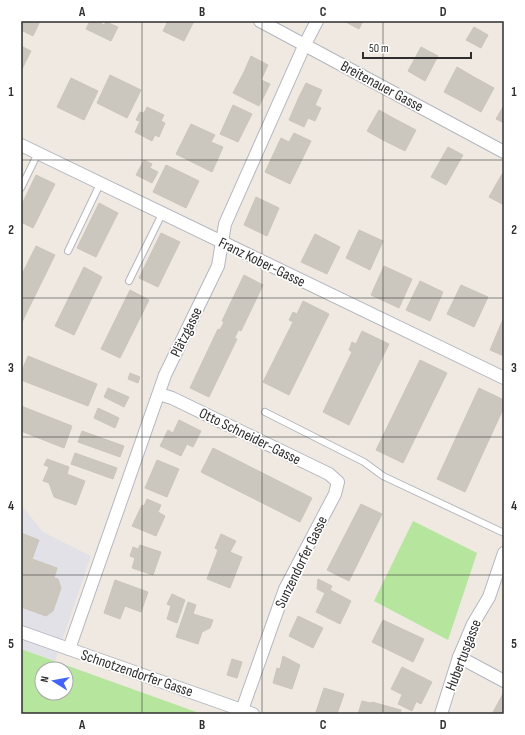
<svg xmlns="http://www.w3.org/2000/svg" width="525" height="735" font-family="'Sofia Sans Condensed',sans-serif">
  <style>
    .industrial { fill: #e3e1e8 }
    .green { fill: #b6e59e; fill-rule: evenodd }
    .building { fill: #cbc7bf; stroke: #cbc5ba }
    .lines { fill: none; stroke-linecap: round; stroke-linejoin: round }
    .lane-casing { stroke: #b4b7c1; stroke-width: 8 }
    .street-casing { stroke: #b4b7c1; stroke-width: 14 }
    .lane { stroke: #fff; stroke-width: 6 }
    .street { stroke: #fff; stroke-width: 12 }
    .grid { fill: none; stroke: #2e2e2e; stroke-width: 1; stroke-opacity: 0.55 }
    .labels { text-anchor: middle; stroke-width: 3.5; stroke-linejoin: round; paint-order: stroke }
    .street-label { font-size: 15px; fill: #2e2e2e; stroke: #fff }
    .neatline { fill: none; stroke: #2e2e2e; stroke-width: 1.5 }
    .grid-label { font-size: 13px; text-anchor: middle; font-weight: bold; fill: #2e2e2e }
  </style>
  <rect width="100%" height="100%" fill="#efe9e1"/>
  <polygon class="industrial" points="21,505 43,532 91,556 55,661 21,649"/>
  <g class="green">
    <polygon points="413,521 477,553 448,640 374,601"/>
    <path d="M21,649L199,713V714H21ZM42,669H66V693H42Z"/>
  </g>
  <g class="building">
    <polygon points="21,21 40,21 33,36 21,30"/>
    <polygon points="90,21 97,21 104,25 106,22 118,27 111,41 86,29"/>
    <polygon points="168,21 194,21 184,41 163,31"/>
    <polygon points="344,21 363,21 359,29"/>
    <polygon points="474,27 488,35 481,48 466,40"/>
    <polygon points="21,46 31,51 21,71"/>
    <polygon points="421,47 438,56 425,81 408,71"/>
    <polygon points="251,56 268,65 261,80 244,72"/>
    <polygon points="457,67 474,77 461,101 444,92"/>
    <polygon points="244,72 270,84 259,106 233,93"/>
    <polygon points="110,75 141,90 127,118 97,103"/>
    <polygon points="474,77 494,88 481,112 461,101"/>
    <polygon points="71,78 98,91 84,120 57,107"/>
    <polygon points="306,83 322,90 315,105 299,97"/>
    <polygon points="299,97 321,108 315,121 308,118 304,127 289,120"/>
    <polygon points="233,105 252,114 238,142 220,134"/>
    <polygon points="504,105 504,123 496,119"/>
    <polygon points="147,107 164,115 161,121 165,123 159,137 155,135 152,141 135,132 140,121 136,120 140,112 144,113"/>
    <polygon points="379,110 395,119 383,140 367,131"/>
    <polygon points="395,119 416,130 405,151 383,140"/>
    <polygon points="191,124 215,135 211,142 223,147 212,172 176,154"/>
    <polygon points="294,133 311,141 290,184 265,172 281,138 289,142"/>
    <polygon points="448,147 463,155 446,185 431,177"/>
    <polygon points="144,160 152,164 144,179 136,175"/>
    <polygon points="166,165 199,181 186,208 153,192"/>
    <polygon points="150,168 158,172 152,183 144,179"/>
    <polygon points="502,174 504,176 504,205 489,197"/>
    <polygon points="36,175 55,184 33,228 21,222 21,206"/>
    <polygon points="256,197 279,208 267,236 244,225"/>
    <polygon points="99,203 118,213 96,257 77,248"/>
    <polygon points="359,230 383,241 370,270 346,258"/>
    <polygon points="161,233 180,242 158,287 139,278"/>
    <polygon points="315,234 340,247 327,274 301,262"/>
    <polygon points="36,246 55,255 21,324 21,276"/>
    <polygon points="384,266 412,279 399,308 371,295"/>
    <polygon points="84,267 102,277 74,335 55,326"/>
    <polygon points="244,275 263,285 241,331 222,321"/>
    <polygon points="420,281 443,292 430,321 406,310"/>
    <polygon points="461,285 488,297 474,327 447,314"/>
    <polygon points="130,290 149,300 120,358 101,349"/>
    <polygon points="303,301 329,314 289,395 263,382 293,322 289,320 293,312 297,314"/>
    <polygon points="504,317 504,356 490,350"/>
    <polygon points="224,322 239,329 235,337 220,330"/>
    <polygon points="218,329 237,339 209,397 190,388"/>
    <polygon points="362,331 389,344 349,425 323,412 352,352 349,350 352,342 356,344"/>
    <polygon points="28,356 97,384 88,406 21,380 21,373"/>
    <polygon points="420,360 447,373 403,463 376,450"/>
    <polygon points="130,373 140,377 138,383 128,379"/>
    <polygon points="108,388 129,397 124,407 104,397"/>
    <polygon points="479,388 504,400 504,407 465,492 437,479"/>
    <polygon points="21,406 72,426 64,448 21,431"/>
    <polygon points="98,408 119,418 115,428 94,418"/>
    <polygon points="179,420 201,431 193,447 187,444 181,456 160,446 168,430 173,433"/>
    <polygon points="82,431 124,446 120,457 78,442"/>
    <polygon points="213,448 312,498 300,522 201,472"/>
    <polygon points="75,453 117,468 113,479 71,464"/>
    <polygon points="47,459 69,467 67,474 85,481 76,505 54,497 49,483 43,481 49,467 44,465"/>
    <polygon points="157,460 179,469 167,497 145,488"/>
    <polygon points="147,499 161,505 158,512 165,516 156,536 132,526 142,505 144,506"/>
    <polygon points="361,504 382,514 349,581 327,570"/>
    <polygon points="21,533 39,540 32,559 57,568 54,578 58,579 61,588 53,611 46,616 21,607 21,587 23,582 21,581"/>
    <polygon points="221,534 236,541 230,552 242,557 230,588 207,579 218,550 215,548"/>
    <polygon points="140,545 161,552 153,575 132,568 135,558 130,556 133,547 138,549"/>
    <polygon points="318,579 332,586 330,590 351,601 340,624 316,612 325,593 317,589"/>
    <polygon points="115,580 148,592 141,612 125,606 120,619 104,613"/>
    <polygon points="172,594 185,600 177,623 167,619 171,606 167,604"/>
    <polygon points="188,602 196,605 193,614 213,620 210,628 202,632 198,644 176,637"/>
    <polygon points="298,616 323,628 313,648 289,636"/>
    <polygon points="383,620 424,639 413,662 372,642"/>
    <polygon points="283,656 300,665 292,689 273,683 277,668 280,669"/>
    <polygon points="232,659 242,662 237,678 227,675"/>
    <polygon points="402,667 432,682 421,704 391,689"/>
    <polygon points="324,688 344,694 337,714 316,712"/>
    <polygon points="504,692 504,714 492,714"/>
    <polygon points="402,695 416,702 412,711 398,704"/>
    <polygon points="362,701 371,703 368,714 358,714"/>
    <polygon points="372,702 401,710 400,714 368,714"/>
  </g>
  <g class="lines">
    <g class="lane-casing">
      <g id="lane">
        <polyline points="21,188 38,153"/>
        <polyline points="68,251 100,184"/>
        <polyline points="129,281 162,214"/>
        <polyline points="265,412 364,462 383,476 504,533"/>
      </g>
    </g>
    <g class="street-casing">
      <g id="street">
        <polyline points="260,21 504,152"/>
        <polyline points="21,145 504,378"/>
        <polyline points="159,394 172,398 329,474 338,482 335,494 285,589 242,710"/>
        <polyline points="21,632 253,714"/>
        <polyline points="69,649 165,375 218,266 225,224 305,44 317,21"/>
        <polyline points="459,657 504,681"/>
        <polyline points="441,714 459,657 473,624 489,597 504,553"/>
      </g>
    </g>
    <use href="#lane" class="lane"/>
    <use href="#street" class="street"/>
  </g>
  <path class="grid" d="M142,21V714M262,21V714M383,21V714M21,160H504M21,298H504M21,437H504M21,575H504"/>
  <g class="labels">
    <g class="street-label">
      <text transform="translate(382 86) rotate(28)" y="5">Breitenauer Gasse</text>
      <text transform="translate(262 262) rotate(26)" y="5">Franz Kober-Gasse</text>
      <text transform="translate(186 332) rotate(-64)" y="5">Plätzgasse</text>
      <text transform="translate(250 436) rotate(26)" y="5">Otto Schneider-Gasse</text>
      <text transform="translate(301 562) rotate(-64)" y="5">Sunzendorfer Gasse</text>
      <text transform="translate(463 655) rotate(-69)" y="5">Hubertusgasse</text>
      <text transform="translate(137 673) rotate(19)" y="5">Schnotzendorfer Gasse</text>
    </g>
  </g>
  <rect width="525" height="735" fill="none" stroke="#ffffff" stroke-width="44"/>
  <g transform="translate(54 681) rotate(281)"><circle r="19" fill="#ffffff" stroke="#ababab"/>
  <path d="M0-3L7 15L0 10L-7 15Z" fill="#4264fb"/>
  <text y="-6" font-size="11" font-weight="bold" text-anchor="middle" fill="#2e2e2e">N</text>
  </g>
  <path d="M363 52v6h108v-6" fill="none" stroke="#2e2e2e" stroke-width="2"/>
  <text x="369" y="52" font-size="12" fill="#2e2e2e" stroke="#ffffff" stroke-width="3" paint-order="stroke">50 m</text>
  <rect x="22" y="22" width="481" height="691" class="neatline"/>
  <g class="grid-label">
    <text x="82" y="16">A</text>
    <text x="202" y="16">B</text>
    <text x="323" y="16">C</text>
    <text x="443" y="16">D</text>
    <text x="11" y="96">1</text>
    <text x="514" y="96">1</text>
    <text x="11" y="234">2</text>
    <text x="514" y="234">2</text>
    <text x="11" y="372">3</text>
    <text x="514" y="372">3</text>
    <text x="11" y="510">4</text>
    <text x="514" y="510">4</text>
    <text x="11" y="648">5</text>
    <text x="514" y="648">5</text>
    <text x="82" y="729">A</text>
    <text x="202" y="729">B</text>
    <text x="323" y="729">C</text>
    <text x="443" y="729">D</text>
  </g>
</svg>
